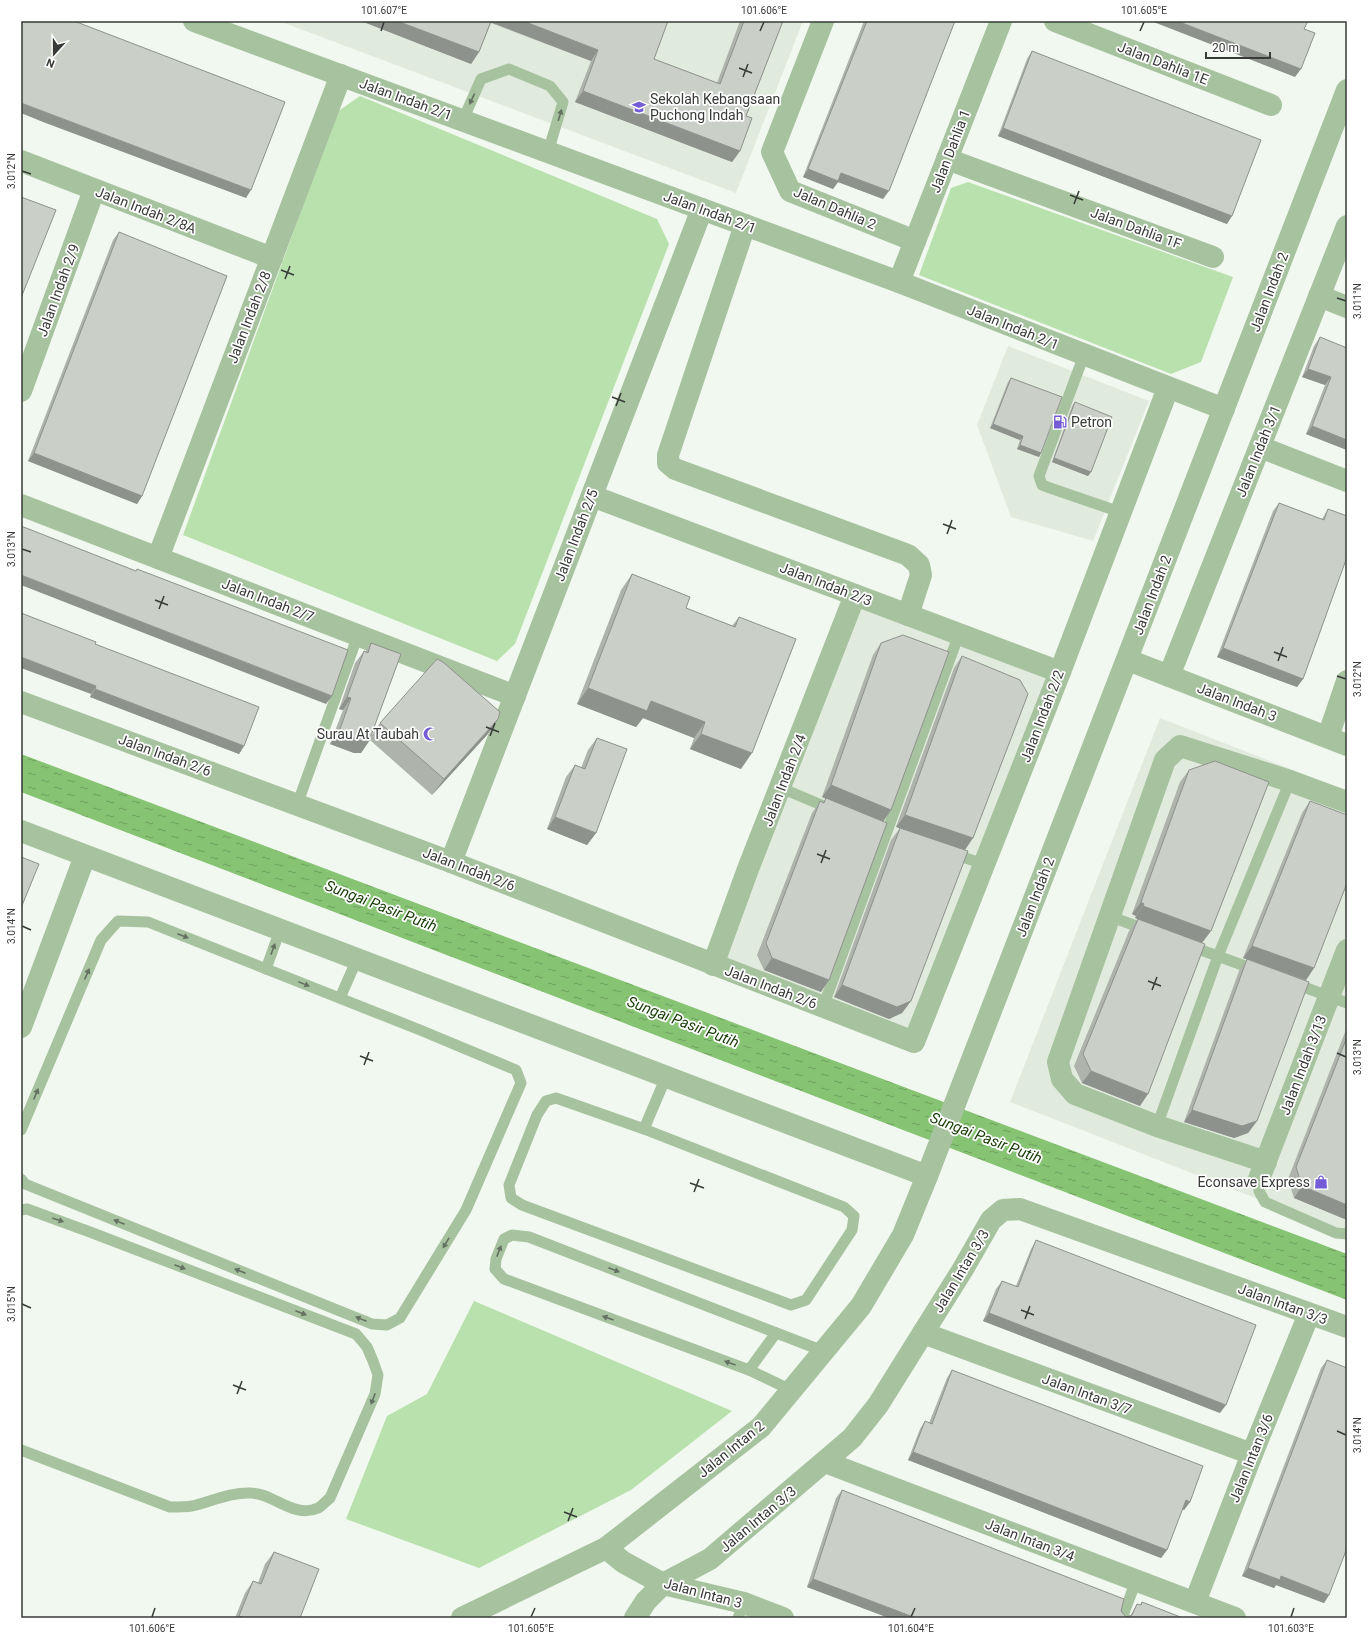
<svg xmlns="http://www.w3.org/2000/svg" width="1368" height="1639" font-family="Roboto,sans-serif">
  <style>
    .built { fill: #e1ebdd }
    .park { fill: #b9e1ad }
    .water { fill: url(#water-ripples) }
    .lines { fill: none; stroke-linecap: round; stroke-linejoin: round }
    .service { stroke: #a7c29f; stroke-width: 11 }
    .minor { stroke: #a7c29f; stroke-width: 22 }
    .tertiary { stroke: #a7c29f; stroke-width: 22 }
    .wall { fill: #aeb3ac }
    .shaded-wall { fill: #8d928c }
    .building { fill: #cad0c8; stroke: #8d928c }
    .oneway { fill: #647061 }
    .ticks { fill: none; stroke: #373a37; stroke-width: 1.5 }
    .labels { text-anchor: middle; stroke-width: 3.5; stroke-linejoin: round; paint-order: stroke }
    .street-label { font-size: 14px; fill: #373a37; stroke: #fff }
    .poi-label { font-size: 14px; fill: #373a37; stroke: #fff; text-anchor: start }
    .water-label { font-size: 15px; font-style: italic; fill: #153d04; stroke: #fff }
    .neatline { fill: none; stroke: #373a37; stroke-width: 1.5 }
    .ticks-label { font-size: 10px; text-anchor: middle; fill: #373a37 }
  </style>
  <defs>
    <pattern id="water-ripples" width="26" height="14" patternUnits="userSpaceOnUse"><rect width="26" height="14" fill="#86c373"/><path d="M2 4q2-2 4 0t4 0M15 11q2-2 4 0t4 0" fill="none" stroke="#6e9f5f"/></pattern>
  </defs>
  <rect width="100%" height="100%" fill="#f1f8ef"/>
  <g class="built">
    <polygon points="279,21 803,21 736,193"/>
    <polygon points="1008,346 1149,401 1093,541 1011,517 977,425"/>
    <polygon points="860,605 1050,676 909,1034 723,962"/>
    <polygon points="1160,718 1347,791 1347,1234 1010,1102"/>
  </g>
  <g class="park">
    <polygon points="360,96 657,219 669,244 515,644 497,661 183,535 337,112"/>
    <polygon points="968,182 1233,277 1201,362 1171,374 919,275 951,188"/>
    <polygon points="474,1301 732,1411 631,1490 479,1568 346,1519 387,1416 427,1394"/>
  </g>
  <polygon class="water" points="21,754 1347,1254 1347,1300 21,792"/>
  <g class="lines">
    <g class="service">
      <polyline points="463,120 481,79 509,69 550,86 563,102 548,152"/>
      <polyline points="1084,355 1039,476 1042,485 1050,488 1120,512"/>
      <polyline points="781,788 831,809"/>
      <polyline points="297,805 358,635"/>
      <polyline points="953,854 984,864"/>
      <polyline points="1109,916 1147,930"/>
      <polyline points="1190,946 1256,970"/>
      <polyline points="266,969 280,930"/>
      <polyline points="1293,983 1347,1003"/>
      <polyline points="340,998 357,959"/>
      <polyline points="823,1007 959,634"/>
      <polygon points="556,1098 644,1129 844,1207 854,1216 852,1230 806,1300 791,1305 522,1205 511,1198 509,1185 537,1115 546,1101"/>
      <polyline points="1157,1126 1218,956 1290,781"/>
      <polyline points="644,1129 666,1077"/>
      <polyline points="21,1130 101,940 118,921 148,922 420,1030 516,1070 521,1083 466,1210 400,1318 387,1325 372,1324 25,1184 21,1179"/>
      <polyline points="1259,1179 1259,1191 1265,1202 1336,1233 1347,1234"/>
      <path d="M21,1210L27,1209L90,1232L356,1334L367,1347L373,1361L378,1375L375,1394L330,1498C326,1501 322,1506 318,1508C294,1519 273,1493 251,1493C231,1492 212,1501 192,1506C185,1507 177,1507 170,1507L21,1450"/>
      <polyline points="749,1370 776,1333"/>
      <polyline points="791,1390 749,1370 504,1279 495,1269 496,1259 504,1239 512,1235 529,1237 823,1351"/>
      <polyline points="738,1618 744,1603"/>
      <polyline points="1122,1618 1136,1581"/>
    </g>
    <g class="minor">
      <polyline points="194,21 899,282 1224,409"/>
      <polyline points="823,21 772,152 790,191 915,241"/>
      <polyline points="1055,21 1271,105"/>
      <polyline points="947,159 1213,257"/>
      <polyline points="21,161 272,258"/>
      <polyline points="745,225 668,455 668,463 675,469 908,555 919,565 921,575 908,615"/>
      <polyline points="899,282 1001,21"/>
      <polyline points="1319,296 1347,307"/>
      <polyline points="21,391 94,190"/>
      <polyline points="1260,447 1347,481"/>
      <polyline points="592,496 1060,672"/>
      <polyline points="21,505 515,696"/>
      <polyline points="158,558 341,75"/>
      <polyline points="1128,660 1347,745"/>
      <polyline points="1169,676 1347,226"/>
      <polyline points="21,702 451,862 914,1042 1060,672 1168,388"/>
      <polyline points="1328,737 1347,681"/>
      <polyline points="21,831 927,1176"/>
      <polyline points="451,862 702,209"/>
      <polyline points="713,965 748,869 855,595"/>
      <polyline points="21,1027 85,856"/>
      <polyline points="1266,1162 1157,1126 1075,1094 1062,1079 1058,1062 1165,760 1180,746 1290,781 1347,802"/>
      <polyline points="1259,1179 1347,950"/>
      <polyline points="923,1333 1252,1454"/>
      <polyline points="825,1462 1235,1618"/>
      <polyline points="606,1548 623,1562 663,1584 744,1603 783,1618"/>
      <polyline points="1195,1602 1252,1454 1309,1314"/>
      <polyline points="635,1618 646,1601 663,1584 710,1559 852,1438 878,1405 963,1269 991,1220 1003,1210 1020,1209 1347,1327"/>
    </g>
    <polyline class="tertiary" points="462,1618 606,1548 761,1427 861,1306 903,1235 927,1176 1347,90"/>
  </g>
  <g class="wall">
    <polygon points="361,21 668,21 654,59 717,83 740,21 783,21 746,116 740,151 732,162 575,102 591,61 491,23 479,52 471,64"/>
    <polygon points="864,21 955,21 883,199 838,182 833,189 803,177"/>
    <polygon points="1032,51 1227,224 998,136 1027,59"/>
    <polygon points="119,232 142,496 137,504 28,461 113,240"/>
    <polygon points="1320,337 1347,450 1306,434 1325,385 1302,377 1314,346"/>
    <polygon points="1011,378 1041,453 1039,457 1017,449 1020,440 990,428 1008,382"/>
    <polygon points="1075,402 1091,472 1088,476 1052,462 1072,406"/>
    <polygon points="1279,503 1322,519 1328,509 1303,679 1297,687 1217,657 1273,511"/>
    <polygon points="632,574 686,608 732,626 739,617 741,769 690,749 694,738 643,718 636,727 577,704 621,590"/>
    <polygon points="371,643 371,736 380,723 498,719 487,735 432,795 370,740 361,753 354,753 330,744 343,710 339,709 355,663 364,651 365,652"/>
    <polygon points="881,643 883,822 821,992 764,970 757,955 812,813 820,801 823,802 826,799 822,797 873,655"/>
    <polygon points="95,644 244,746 239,754 90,697 91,694"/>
    <polygon points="962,656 965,850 911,1001 902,1013 889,1019 834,997 891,840 900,828 896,827 954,668"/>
    <polygon points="597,738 596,833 587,845 547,829 566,777 575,765 581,768 588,750"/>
    <polygon points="1189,770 1202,942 1140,1106 1082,1083 1074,1066 1129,931 1138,919 1135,918 1136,916 1132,914 1180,782"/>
    <polygon points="1310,801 1314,968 1306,980 1257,1121 1248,1133 1234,1138 1184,1122 1239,971 1247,959 1243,958 1302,813"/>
    <polygon points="1347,1027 1347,1220 1294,1198 1288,1179"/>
    <polygon points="1036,1240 1220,1413 983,1321 996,1289 1002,1281 1016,1286 1031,1249"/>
    <polygon points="1327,1360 1329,1595 1324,1603 1276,1585 1274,1588 1242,1576 1321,1368"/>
    <polygon points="952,1370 1190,1502 1184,1510 1182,1509 1167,1550 1161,1558 908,1460 920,1429 925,1421 929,1423 947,1378"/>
    <polygon points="842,1490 1121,1611 1126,1617 1130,1616 1137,1604 1140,1605 1142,1602 1183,1618 889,1618 807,1587 836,1498"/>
    <polygon points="274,1552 300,1618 235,1618 245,1593 253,1581 258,1583 265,1564"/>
  </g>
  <g class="shaded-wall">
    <polygon points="361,21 397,21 479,52 471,64"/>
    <polygon points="488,21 523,21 598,50 591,61"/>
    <polygon points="1151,21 1177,21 1301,69 1295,77"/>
    <polygon points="583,91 740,151 732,162 575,102"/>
    <polygon points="21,103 251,190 246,198 43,122 21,113"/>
    <polygon points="1003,128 1232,216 1227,224 998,136"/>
    <polygon points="808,169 841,173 889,191 883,199 838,182 833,189 803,177"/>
    <polygon points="1308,369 1331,377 1325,385 1302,377"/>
    <polygon points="993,424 1023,436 1020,440 990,428"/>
    <polygon points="1312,426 1347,440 1347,450 1306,434"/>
    <polygon points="1020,445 1041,453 1039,457 1017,449"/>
    <polygon points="34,453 142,496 137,504 28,461"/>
    <polygon points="1054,458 1091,472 1088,476 1052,462"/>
    <polygon points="21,575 332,696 326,704 21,585"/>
    <polygon points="1223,648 1303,679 1297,687 1217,657"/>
    <polygon points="21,657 96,686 91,694 21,668"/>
    <polygon points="588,688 651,701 705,722 694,738 643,718 636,727 577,704"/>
    <polygon points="95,689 244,746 239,754 90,697"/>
    <polygon points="347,697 351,698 343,710 339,709"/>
    <polygon points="498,719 487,735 432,795 444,779"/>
    <polygon points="339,732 369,741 361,753 354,753 330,744"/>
    <polygon points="701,734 752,753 741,769 690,749"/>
    <polygon points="831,785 891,810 883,822 822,797"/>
    <polygon points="905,815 973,838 965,850 896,827"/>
    <polygon points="555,817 596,833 587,845 547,829"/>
    <polygon points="1141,902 1144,904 1136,916 1132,914"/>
    <polygon points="1143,906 1211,931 1202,943 1135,918"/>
    <polygon points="1252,946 1314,968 1306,980 1243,958"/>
    <polygon points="772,958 829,980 821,992 764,970"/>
    <polygon points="842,985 911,1001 902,1013 889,1019 834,997"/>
    <polygon points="1091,1071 1148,1094 1140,1106 1082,1083"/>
    <polygon points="1192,1110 1257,1121 1248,1133 1234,1138 1184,1122"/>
    <polygon points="1302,1186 1347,1205 1347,1220 1294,1198"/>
    <polygon points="989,1313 1226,1405 1220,1413 983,1321"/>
    <polygon points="913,1452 1167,1550 1161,1558 908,1460"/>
    <polygon points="1186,1500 1190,1502 1184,1510 1180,1508"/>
    <polygon points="1248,1568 1281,1576 1329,1595 1324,1603 1276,1585 1274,1588 1242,1576"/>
    <polygon points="813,1579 916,1618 889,1618 807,1587"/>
  </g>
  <g class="building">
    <polygon points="21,21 74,21 285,102 251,190 21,103"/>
    <polygon points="397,21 491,21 479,52"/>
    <polygon points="523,21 668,21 654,59 720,84 744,21 783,21 746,116 752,118 740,151 583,91 598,50"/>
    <polygon points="867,21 955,21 889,191 841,173 838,181 808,169"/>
    <polygon points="1177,21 1308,21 1304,29 1315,33 1301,69"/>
    <polygon points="1032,51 1261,140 1232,216 1003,128"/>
    <polygon points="21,197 56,210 21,298"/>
    <polygon points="119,232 227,276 142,496 34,453"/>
    <polygon points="1320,337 1347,348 1347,440 1312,426 1331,377 1308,369"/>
    <polygon points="1011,378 1062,397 1041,453 1020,445 1023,436 993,424"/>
    <polygon points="1075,402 1112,417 1091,472 1054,458"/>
    <polygon points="1279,503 1324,520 1328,509 1347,516 1347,557 1303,679 1223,648"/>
    <polygon points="21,526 136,571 137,569 348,650 332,696 21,575"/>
    <polygon points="632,574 690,597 686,608 735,627 739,617 796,639 752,753 701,734 705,722 651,701 647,711 588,688"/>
    <polygon points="21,613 96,642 95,644 259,707 244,746 95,689 96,686 21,657"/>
    <polygon points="903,635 949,652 891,810 831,785 881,643"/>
    <polygon points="371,643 401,654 369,741 362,741 339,732 351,698 347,697 364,651 368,653"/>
    <polygon points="962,656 1020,680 1028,694 973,838 905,815"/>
    <polygon points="437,659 443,662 500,712 498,719 444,779 380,723"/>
    <polygon points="597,738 627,749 596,833 555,817 575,765 585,769"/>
    <polygon points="1215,761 1269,782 1211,931 1143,906 1144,904 1141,902 1189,770"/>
    <polygon points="826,798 887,823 829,980 772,958 766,943 820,801 824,803"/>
    <polygon points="1310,801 1347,815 1347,883 1314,968 1252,946"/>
    <polygon points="900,828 968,851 911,1001 897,1007 842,985"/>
    <polygon points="21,857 39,864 21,908"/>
    <polygon points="1138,919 1205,944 1148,1094 1091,1071 1083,1054"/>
    <polygon points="1247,959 1309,982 1257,1121 1242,1126 1192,1110"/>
    <polygon points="1347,1037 1347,1205 1302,1186 1296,1167"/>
    <polygon points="1036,1240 1256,1325 1226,1405 989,1313 1002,1281 1018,1287"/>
    <polygon points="1327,1360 1347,1368 1347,1548 1329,1595 1281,1576 1280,1580 1248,1568"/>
    <polygon points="952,1370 1203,1466 1190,1502 1186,1500 1167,1550 913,1452 925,1421 932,1424"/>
    <polygon points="842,1490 1124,1599 1121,1611 1126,1617 1132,1615 1137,1604 1141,1605 1142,1602 1183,1618 916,1618 813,1579"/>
    <polygon points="274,1552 319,1569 300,1618 244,1618 239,1616 253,1581 261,1584"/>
  </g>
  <defs><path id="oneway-solid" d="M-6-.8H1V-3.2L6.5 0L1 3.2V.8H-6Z"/></defs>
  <g class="oneway">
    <use href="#oneway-solid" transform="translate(472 99) rotate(115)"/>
    <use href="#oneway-solid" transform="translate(560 115) rotate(-73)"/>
    <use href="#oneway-solid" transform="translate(183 936) rotate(21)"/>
    <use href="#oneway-solid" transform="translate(273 949) rotate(-70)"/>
    <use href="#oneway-solid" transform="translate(87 974) rotate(-67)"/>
    <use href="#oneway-solid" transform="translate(304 984) rotate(22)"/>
    <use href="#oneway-solid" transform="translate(36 1094) rotate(-67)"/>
    <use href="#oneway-solid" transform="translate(58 1220) rotate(19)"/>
    <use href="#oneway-solid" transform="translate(119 1222) rotate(-158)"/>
    <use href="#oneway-solid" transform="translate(446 1243) rotate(121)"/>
    <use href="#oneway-solid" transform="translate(499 1251) rotate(-69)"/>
    <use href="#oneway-solid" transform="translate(180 1267) rotate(21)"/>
    <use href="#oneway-solid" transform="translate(614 1270) rotate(21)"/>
    <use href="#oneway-solid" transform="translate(240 1271) rotate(-158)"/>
    <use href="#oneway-solid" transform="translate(301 1313) rotate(21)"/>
    <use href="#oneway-solid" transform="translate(608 1318) rotate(-160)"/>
    <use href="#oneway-solid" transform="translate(361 1319) rotate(-158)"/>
    <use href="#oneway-solid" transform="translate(730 1363) rotate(-160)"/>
    <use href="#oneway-solid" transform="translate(373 1399) rotate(111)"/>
  </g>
  <path class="ticks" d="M381,31L384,22M760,31L764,22M1140,31L1144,22M739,68L752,73M743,77L748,64M22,171L31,174M1070,195L1083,200M1074,204L1079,191M281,270L294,275M285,279L290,266M1337,298L1346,301M612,397L625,402M616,406L621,393M943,524L956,529M947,534L952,520M22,549L31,552M155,600L168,605M159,609L164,596M1274,652L1287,657M1278,661L1283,647M1337,676L1346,679M486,727L499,732M490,736L495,723M817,854L830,859M821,863L826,850M22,926L31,930M1148,981L1161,986M1152,990L1157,977M1337,1053L1346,1057M360,1056L373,1061M364,1065L369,1052M690,1183L704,1188M694,1192L699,1179M22,1304L31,1308M1021,1310L1034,1315M1025,1319L1030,1306M233,1385L246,1390M237,1394L242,1381M1337,1431L1346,1435M564,1512L577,1517M568,1521L573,1508M152,1617L155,1608M531,1617L535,1608M911,1617L915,1608M1291,1617L1294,1608"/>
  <defs>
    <g id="school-bare" transform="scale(1.08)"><path d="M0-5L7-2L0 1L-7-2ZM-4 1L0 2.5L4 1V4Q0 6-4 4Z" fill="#755cd7" stroke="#fff" stroke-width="2.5" paint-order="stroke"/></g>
    <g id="fuel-bare" transform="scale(1.08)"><path d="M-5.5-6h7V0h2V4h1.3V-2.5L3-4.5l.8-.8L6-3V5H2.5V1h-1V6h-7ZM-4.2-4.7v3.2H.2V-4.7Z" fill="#755cd7" stroke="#fff" stroke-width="2.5" paint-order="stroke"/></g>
    <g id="mosque-bare" transform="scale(1.08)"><path d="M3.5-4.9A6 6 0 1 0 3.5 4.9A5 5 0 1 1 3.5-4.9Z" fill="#755cd7" stroke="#fff" stroke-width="2.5" paint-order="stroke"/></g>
    <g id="shop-bare" transform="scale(1.08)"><path d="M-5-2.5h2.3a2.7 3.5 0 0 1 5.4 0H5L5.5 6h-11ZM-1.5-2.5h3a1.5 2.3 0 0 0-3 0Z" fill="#755cd7" stroke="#fff" stroke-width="2.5" paint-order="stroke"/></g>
  </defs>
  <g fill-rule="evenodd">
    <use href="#school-bare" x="639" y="107"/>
    <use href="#fuel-bare" x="1060" y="422"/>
    <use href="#mosque-bare" x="430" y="734"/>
    <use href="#shop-bare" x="1321" y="1182"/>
  </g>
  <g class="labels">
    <g class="street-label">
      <text transform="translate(1163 63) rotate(21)" y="5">Jalan Dahlia 1E</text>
      <text transform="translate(406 99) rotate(20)" y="5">Jalan Indah 2/1</text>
      <text transform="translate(950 151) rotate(-69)" y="5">Jalan Dahlia 1</text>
      <text transform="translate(835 208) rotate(23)" y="5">Jalan Dahlia 2</text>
      <text transform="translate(146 210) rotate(21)" y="5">Jalan Indah 2/8A</text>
      <text transform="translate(710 212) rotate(20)" y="5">Jalan Indah 2/1</text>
      <text transform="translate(1136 228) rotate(20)" y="5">Jalan Dahlia 1F</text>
      <text transform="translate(58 290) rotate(-70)" y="5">Jalan Indah 2/9</text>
      <text transform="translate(1269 292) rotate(-69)" y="5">Jalan Indah 2</text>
      <text transform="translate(249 317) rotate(-69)" y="5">Jalan Indah 2/8</text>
      <text transform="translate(1013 327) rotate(22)" y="5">Jalan Indah 2/1</text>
      <text transform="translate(1258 451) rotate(-68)" y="5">Jalan Indah 3/1</text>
      <text transform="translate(576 535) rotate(-69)" y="5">Jalan Indah 2/5</text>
      <text transform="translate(826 584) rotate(21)" y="5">Jalan Indah 2/3</text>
      <text transform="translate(1152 595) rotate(-69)" y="5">Jalan Indah 2</text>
      <text transform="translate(268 600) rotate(21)" y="5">Jalan Indah 2/7</text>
      <text transform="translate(1237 702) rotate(21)" y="5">Jalan Indah 3</text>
      <text transform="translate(1042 716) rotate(-69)" y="5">Jalan Indah 2/2</text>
      <text transform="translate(165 755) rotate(20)" y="5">Jalan Indah 2/6</text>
      <text transform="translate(784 780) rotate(-69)" y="5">Jalan Indah 2/4</text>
      <text transform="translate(469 869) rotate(21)" y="5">Jalan Indah 2/6</text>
      <text transform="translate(1035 897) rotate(-69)" y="5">Jalan Indah 2</text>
      <text transform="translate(771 987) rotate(21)" y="5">Jalan Indah 2/6</text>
      <text transform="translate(1303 1065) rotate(-69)" y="5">Jalan Indah 3/13</text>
      <text transform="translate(961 1271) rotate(-59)" y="5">Jalan Intan 3/3</text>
      <text transform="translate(1283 1304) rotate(20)" y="5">Jalan Intan 3/3</text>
      <text transform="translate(1087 1394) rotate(20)" y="5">Jalan Intan 3/7</text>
      <text transform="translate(731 1449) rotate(-39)" y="5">Jalan Intan 2</text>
      <text transform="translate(1251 1458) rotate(-68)" y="5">Jalan Intan 3/6</text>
      <text transform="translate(758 1519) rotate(-40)" y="5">Jalan Intan 3/3</text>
      <text transform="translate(1030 1540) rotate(21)" y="5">Jalan Intan 3/4</text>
      <text transform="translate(703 1593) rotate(15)" y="5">Jalan Intan 3</text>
    </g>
    <g class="poi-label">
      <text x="650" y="104">Sekolah Kebangsaan<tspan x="650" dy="16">Puchong Indah</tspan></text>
      <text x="1071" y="427">Petron</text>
      <text x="419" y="739" text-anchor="end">Surau At Taubah</text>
      <text x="1310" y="1187" text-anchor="end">Econsave Express</text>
    </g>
    <g class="water-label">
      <text transform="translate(381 906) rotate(21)" y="5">Sungai Pasir Putih</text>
      <text transform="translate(683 1022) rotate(21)" y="5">Sungai Pasir Putih</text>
      <text transform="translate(986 1138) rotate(21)" y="5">Sungai Pasir Putih</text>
    </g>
  </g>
  <rect width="1368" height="1639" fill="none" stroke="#ffffff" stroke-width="44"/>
  <g transform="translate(54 54) rotate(201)" stroke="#ffffff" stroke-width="3" paint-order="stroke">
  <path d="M0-3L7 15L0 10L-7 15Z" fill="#373a37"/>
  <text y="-6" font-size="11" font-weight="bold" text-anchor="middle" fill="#373a37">N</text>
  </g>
  <path d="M1206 52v6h64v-6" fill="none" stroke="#373a37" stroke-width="2"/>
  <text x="1212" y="52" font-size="12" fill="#373a37" stroke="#ffffff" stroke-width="3" paint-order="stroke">20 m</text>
  <rect x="22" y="22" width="1324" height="1595" class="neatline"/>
  <g class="ticks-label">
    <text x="384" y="14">101.607°E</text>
    <text x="764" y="14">101.606°E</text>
    <text x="1144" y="14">101.605°E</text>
    <text transform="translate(11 171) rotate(-90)" y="4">3.012°N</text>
    <text transform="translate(1357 301) rotate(-90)" y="4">3.011°N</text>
    <text transform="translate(11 549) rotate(-90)" y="4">3.013°N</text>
    <text transform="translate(1357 679) rotate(-90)" y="4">3.012°N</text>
    <text transform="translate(11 926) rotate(-90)" y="4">3.014°N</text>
    <text transform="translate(1357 1057) rotate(-90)" y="4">3.013°N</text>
    <text transform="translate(11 1304) rotate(-90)" y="4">3.015°N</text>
    <text transform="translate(1357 1435) rotate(-90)" y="4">3.014°N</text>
    <text x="152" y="1632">101.606°E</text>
    <text x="531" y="1632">101.605°E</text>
    <text x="911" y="1632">101.604°E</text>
    <text x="1291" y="1632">101.603°E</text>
  </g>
</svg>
